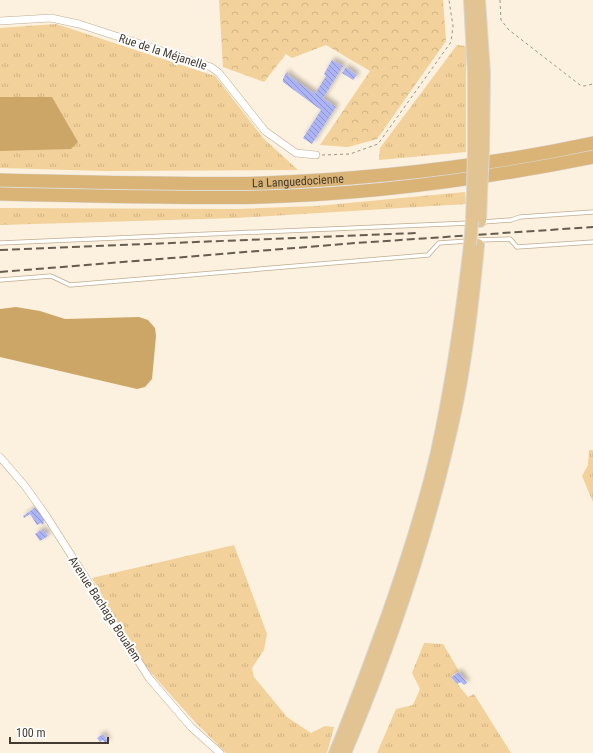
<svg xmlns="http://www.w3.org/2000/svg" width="593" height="753" font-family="'Roboto Condensed',sans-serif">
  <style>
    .grass { fill: url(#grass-tufts) }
    .forest { fill: url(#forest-crowns) }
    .water { fill: #cca667 }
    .building { fill: url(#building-back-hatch); filter: url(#shadow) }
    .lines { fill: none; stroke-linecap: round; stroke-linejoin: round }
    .service-casing { stroke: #bfad8f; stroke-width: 5 }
    .minor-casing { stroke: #bfad8f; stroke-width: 8 }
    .trunk-casing { stroke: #d9d8d5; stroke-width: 14 }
    .motorway-casing { stroke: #d9d8d5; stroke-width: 14 }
    .path { stroke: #9f9586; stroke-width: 1; stroke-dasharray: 3 3; stroke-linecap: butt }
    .service { stroke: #fff; stroke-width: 3.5 }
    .minor { stroke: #fff; stroke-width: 7 }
    .trunk { stroke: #e2c392; stroke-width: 12 }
    .motorway { stroke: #dab476; stroke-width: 13 }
    .rail { stroke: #665d50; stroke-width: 2; stroke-dasharray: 8 4; stroke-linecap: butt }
    .trunk-bridge-casing { stroke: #d9d8d5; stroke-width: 14; stroke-linecap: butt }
    .trunk-bridge { stroke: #e2c392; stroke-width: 12 }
    .labels { text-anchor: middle; stroke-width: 4; stroke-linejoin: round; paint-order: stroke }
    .street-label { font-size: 12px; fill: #433b2f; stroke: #fff }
  </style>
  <defs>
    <pattern id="grass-tufts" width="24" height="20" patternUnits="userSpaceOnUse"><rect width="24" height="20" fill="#f2d19a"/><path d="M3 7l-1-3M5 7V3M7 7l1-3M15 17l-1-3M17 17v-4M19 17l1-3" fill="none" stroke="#d1b485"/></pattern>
    <pattern id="forest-crowns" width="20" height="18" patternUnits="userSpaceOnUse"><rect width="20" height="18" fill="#f2d19a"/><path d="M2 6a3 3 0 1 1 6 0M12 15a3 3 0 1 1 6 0" fill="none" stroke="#d1b485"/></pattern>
    <pattern id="building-back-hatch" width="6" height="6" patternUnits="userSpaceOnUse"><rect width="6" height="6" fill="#acb4f5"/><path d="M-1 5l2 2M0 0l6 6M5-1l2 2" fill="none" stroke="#8e94c7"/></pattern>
    <filter id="shadow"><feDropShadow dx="3" dy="-3" stdDeviation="2" flood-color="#0004"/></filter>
  </defs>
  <rect width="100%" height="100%" fill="#fcf0de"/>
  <g class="grass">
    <polygon points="56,24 215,76 264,139 298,170 105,171 0,168 0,28"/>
    <polygon points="457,45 466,46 466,152 379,160 380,148"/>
    <polygon points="465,192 466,204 236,218 0,225 0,208 236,209 317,206"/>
    <polygon points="589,450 593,450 593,502 582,476 588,465"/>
    <polygon points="234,545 267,634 264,650 252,668 254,677 287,717 311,733 325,726 334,727 327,753 226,753 195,722 144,665 92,578"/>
    <polygon points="424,643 443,644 459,671 451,676 468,697 474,694 511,753 377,753 396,709 413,705 420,689 412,673"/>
  </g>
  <polygon class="forest" points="219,0 443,0 446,41 377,139 348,147 320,145 370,71 326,45 292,58 286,54 264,82 223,67"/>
  <g class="water">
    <polygon points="0,97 52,97 78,142 71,149 0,151"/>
    <polygon points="16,307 40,311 65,319 139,317 148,320 155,328 156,336 152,379 145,387 137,389 0,357 0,309"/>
  </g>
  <g class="building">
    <polygon points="332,60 343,66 323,98 336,107 312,144 303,138 321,110 283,82 283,79 286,73 288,72 288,75 315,94 326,76 324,74"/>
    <polygon points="346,67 357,75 353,80 342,73"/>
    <polygon points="36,507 45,520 43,521 44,523 42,525 41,523 37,525 30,514 24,518 23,516"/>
    <polygon points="43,529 48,536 40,541 35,534"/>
    <polygon points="459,672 467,683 464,685 461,682 457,684 451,677"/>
    <polygon points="103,734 108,741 105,743 103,740 100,742 97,738"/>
  </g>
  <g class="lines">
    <g class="service-casing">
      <g id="service">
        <polyline points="483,222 511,220 520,217 593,212"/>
        <polyline points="479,240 510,239 517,247 593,242"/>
        <polyline points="0,243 470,223"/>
        <polyline points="0,280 51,276 70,285 428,255 439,243 468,241"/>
      </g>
    </g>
    <g class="minor-casing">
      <g id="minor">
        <polyline points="0,21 51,18 79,24 211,67 219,73 265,131 296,153 316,155"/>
        <polyline points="0,457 25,486 47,517 149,678 191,727 220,753"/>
      </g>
    </g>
    <g class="trunk-casing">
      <g id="trunk">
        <polyline points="470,0 474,75 474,151"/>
        <polyline points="479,0 484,73 483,150"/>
        <polyline points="472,221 473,192"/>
        <polyline points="480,221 481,192"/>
        <path d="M335,753C354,708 370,663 387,617C406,563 424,508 437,452C452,383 462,315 470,245"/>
        <path d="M345,753C392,642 431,525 456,407C467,354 473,299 478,245"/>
      </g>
    </g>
    <g class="motorway-casing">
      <g id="motorway">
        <path id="s1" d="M0,180C88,182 175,185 263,183C374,179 485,166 593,143"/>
        <path d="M0,194C88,196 176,199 263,197C374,194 484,179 593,157"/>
      </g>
    </g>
    <g class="path">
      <polyline points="500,0 501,20 509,30 580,85 584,86 593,84"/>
      <polyline points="322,155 350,154 378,144 451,42 453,26 449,0"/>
    </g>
    <use href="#service" class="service"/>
    <use href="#minor" class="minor"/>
    <use href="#trunk" class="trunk"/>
    <use href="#motorway" class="motorway"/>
    <g class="rail">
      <polyline points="0,250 417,233"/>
      <polyline points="0,272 356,243 593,227"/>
    </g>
    <g class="trunk-bridge-casing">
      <g id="trunk-bridge">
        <polyline points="473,192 474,151"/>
        <polyline points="481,192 483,150"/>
        <polyline points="470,245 472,221"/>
      </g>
    </g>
    <use href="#trunk-bridge" class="trunk-bridge"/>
  </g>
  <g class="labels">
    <g class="street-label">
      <text transform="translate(163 52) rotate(18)" y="4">Rue de la Méjanelle</text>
      <text dy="4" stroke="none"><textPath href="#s1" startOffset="298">La Languedocienne</textPath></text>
      <text transform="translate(105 609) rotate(57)" y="4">Avenue Bachaga Boualem</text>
    </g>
  </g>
  <path d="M10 737v6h98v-6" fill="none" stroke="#433b2f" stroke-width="2"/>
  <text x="16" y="737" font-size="12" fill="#433b2f" stroke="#ffffff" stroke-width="3" paint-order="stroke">100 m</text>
</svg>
